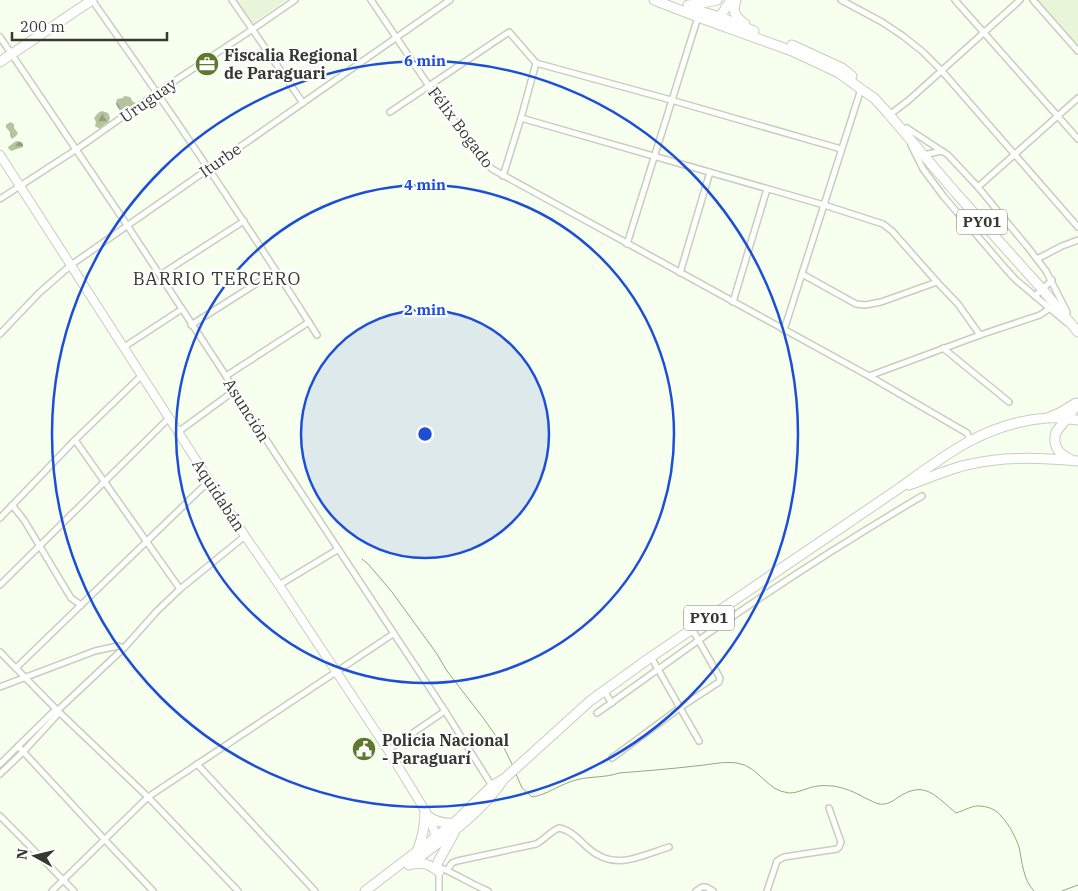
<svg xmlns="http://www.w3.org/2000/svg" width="1078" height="891" font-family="'IBM Plex Serif',serif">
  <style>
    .built { fill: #e9f5d9 }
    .forest { fill: url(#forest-firs) }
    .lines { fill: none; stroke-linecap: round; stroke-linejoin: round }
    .stream { stroke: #97a783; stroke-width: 1 }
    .street-casing { stroke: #c6cfbb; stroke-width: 8 }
    .secondary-casing { stroke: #c6cfbb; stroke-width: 10 }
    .highway-casing { stroke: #c6cfbb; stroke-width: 11 }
    .street { stroke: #fff; stroke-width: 5 }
    .secondary { stroke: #fff; stroke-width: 8 }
    .highway { stroke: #fff; stroke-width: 9 }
    .ring { fill: none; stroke: #1d4ed8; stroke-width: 2.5 }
    .labels { text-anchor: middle; stroke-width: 4.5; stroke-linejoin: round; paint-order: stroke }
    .shield { fill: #fff; stroke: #72746f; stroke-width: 1 }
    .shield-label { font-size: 15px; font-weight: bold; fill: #363931 }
    .poi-label { font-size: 16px; font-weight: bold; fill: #363931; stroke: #fff; text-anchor: start }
    .street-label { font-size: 16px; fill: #363931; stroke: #fff }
    .neighbourhood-label { font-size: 18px; letter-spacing: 1px; fill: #363931; stroke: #fff }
    .centre { fill: #1d4ed8; stroke: #fff; stroke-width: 2.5 }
    .ring-label { font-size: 15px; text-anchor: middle; font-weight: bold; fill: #1d4ed8; stroke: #fff; stroke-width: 4.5; stroke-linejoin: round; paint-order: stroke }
  </style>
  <defs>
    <pattern id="forest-firs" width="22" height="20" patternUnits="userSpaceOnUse" patternTransform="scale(1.25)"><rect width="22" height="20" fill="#b3c49f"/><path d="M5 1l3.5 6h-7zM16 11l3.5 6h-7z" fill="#92a082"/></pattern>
  </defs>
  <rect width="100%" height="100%" fill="#f7ffee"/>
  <g class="built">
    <polygon points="235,0 286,0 252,24"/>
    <polygon points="1037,0 1078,0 1078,48"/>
  </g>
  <g class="forest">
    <polygon points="124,96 130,97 133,102 136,103 136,105 125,113 120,111 116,104 117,99 123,98"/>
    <polygon points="102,111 108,113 110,118 108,123 105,124 103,127 100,129 95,126 96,122 94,118 98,113"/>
    <polygon points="10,122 14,124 14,128 18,133 16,136 12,139 10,136 10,132 6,127 6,125"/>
    <polygon points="16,141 21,142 23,144 23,147 11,151 8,148 8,147"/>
  </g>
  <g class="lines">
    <g class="stream">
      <polyline points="362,559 369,565 392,592 437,654 447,671 484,719 503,746 513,766"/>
      <path d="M516,774L522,788L532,797C547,795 560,784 576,780C590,776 605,778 619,773C644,771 670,769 695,766C709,765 723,761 737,763C759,766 766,791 789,793C799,793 808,787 818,786C823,785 829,786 833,786C845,788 855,792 865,798C870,800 875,803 879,804C886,805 892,802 897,798C925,779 935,796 956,813C963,811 971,806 978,806C987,806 996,809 1002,817C1010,826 1015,836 1019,847C1022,861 1023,880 1034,891"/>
      <polyline points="1062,891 1078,885"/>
    </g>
    <g class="street-casing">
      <g id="street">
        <path d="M92,0C170,110 245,221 317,335"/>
        <polyline points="232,0 303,103"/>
        <polyline points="371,0 429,86 483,160 492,169 869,376 967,433 970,440"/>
        <polyline points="841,0 882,22 903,36 923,52 941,70 1078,227"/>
        <polyline points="955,0 1078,139"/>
        <polyline points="1033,0 1078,51"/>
        <polyline points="0,37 127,225 226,376 234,391 445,711 492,786"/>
        <polyline points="536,63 671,100 841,149"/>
        <polyline points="390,112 509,32 536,63 521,118 503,176"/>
        <polyline points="892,113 909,100 1020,0"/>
        <polyline points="521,118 824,205 883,224 892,231 937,282 881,302 865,305 856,304 802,274"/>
        <polyline points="907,128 948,155 978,187 1030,250 1046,271 1067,312"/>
        <polyline points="911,145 923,169 944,197 1005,268 1016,280 1066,322"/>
        <polyline points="925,158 928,154 942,151"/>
        <polyline points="978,187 1078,98"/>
        <polyline points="0,199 77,149 158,92 253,29 295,0"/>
        <polyline points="627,244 698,17"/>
        <polyline points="1037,259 1062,246 1078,240"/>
        <polyline points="680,273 710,172"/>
        <polyline points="160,275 244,221"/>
        <polyline points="937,282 958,304 980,335"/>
        <polyline points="1035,296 1052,280"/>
        <polyline points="733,302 767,189"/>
        <polyline points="191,325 276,271"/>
        <polyline points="784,330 861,89"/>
        <polyline points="0,334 39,293 71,265 450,0"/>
        <polyline points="124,347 182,309"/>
        <polyline points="943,348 1009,402"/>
        <polyline points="226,376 309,322"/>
        <polyline points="869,376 980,335 1040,315 1050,308"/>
        <polyline points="178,432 234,391"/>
        <polyline points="75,440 180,589"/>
        <polyline points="12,505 24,520 71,598 81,605"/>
        <polyline points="0,518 75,440 142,375"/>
        <polyline points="0,585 169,418"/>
        <polyline points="279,585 337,550"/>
        <polyline points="0,652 60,713 148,797 238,891"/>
        <polyline points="651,657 699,741"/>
        <polyline points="16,668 210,480"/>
        <polyline points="0,687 95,651 118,646 124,648"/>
        <polyline points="604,691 612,703"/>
        <path d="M597,713C631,689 665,664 699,640C771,589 846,541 922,496"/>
        <polyline points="18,746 105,840 153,891"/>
        <polyline points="388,750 445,711"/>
        <polyline points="612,758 681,707 719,682 720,678 692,629"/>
        <polyline points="0,764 53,712 57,711 124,648 157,611 180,589 245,536"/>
        <polyline points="197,764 315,891"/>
        <polyline points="0,774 23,752 57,715 57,711"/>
        <polyline points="0,816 74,891"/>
        <path d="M439,867C456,874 471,884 488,891"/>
        <path d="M447,870L452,863L457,861L536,844C544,840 551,831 559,828C571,830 579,840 588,848C615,872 640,856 669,847"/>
        <polyline points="439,872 439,891"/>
        <polyline points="52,891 148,797 393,634"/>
        <polyline points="696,891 702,887 706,887 713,891"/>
        <polyline points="767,891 777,861 784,857 837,849 839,847 841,842 829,808"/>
      </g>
    </g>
    <g class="secondary-casing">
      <polyline id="secondary" points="0,155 245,536 279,585 388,750 429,817 436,836 437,842"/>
    </g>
    <g class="highway-casing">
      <g id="highway">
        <polyline points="654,0 698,17 792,51 839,73 861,89 874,98 886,111 955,192 1042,289 1078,332"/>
        <path d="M736,0C732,11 735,17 745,24"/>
        <polyline points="688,5 699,4 717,0"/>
        <polyline points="689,8 720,17 754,31"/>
        <polyline points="720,17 731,0"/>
        <polyline points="792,45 842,68 852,76"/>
        <polyline points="0,62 92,0"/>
        <polyline points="1050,417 1061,412 1076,403"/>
        <path d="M1070,459C1058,454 1052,445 1056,432L1078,404"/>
        <path d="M909,485C929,478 950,468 971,464C1006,456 1042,458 1078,461"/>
        <path d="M429,817C437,822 444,824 454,823"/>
        <path d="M418,849C423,836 425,825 425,811"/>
        <path d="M417,859C447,837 483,811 503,780"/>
        <polyline points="438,862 454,833"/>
        <path d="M409,865C421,861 430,864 439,872"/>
        <path d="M365,891L454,823L492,786L505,778L590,701L651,657L901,487C947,453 989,422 1047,418C1057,417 1068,419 1078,420"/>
      </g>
    </g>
    <use href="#street" class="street"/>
    <use href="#secondary" class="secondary"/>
    <use href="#highway" class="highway"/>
  </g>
  <circle cx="425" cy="434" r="124" fill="#1d4ed8" fill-opacity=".12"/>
  <g class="ring">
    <circle cx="425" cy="434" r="124"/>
    <circle cx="425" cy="434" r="249"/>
    <circle cx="425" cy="434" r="373"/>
  </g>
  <defs>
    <g id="office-disc" transform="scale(1.25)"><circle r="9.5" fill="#5c792d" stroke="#fff"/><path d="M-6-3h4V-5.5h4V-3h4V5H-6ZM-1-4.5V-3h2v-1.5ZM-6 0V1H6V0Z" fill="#fff"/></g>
    <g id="civic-disc" transform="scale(1.25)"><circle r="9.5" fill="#5c792d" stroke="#fff"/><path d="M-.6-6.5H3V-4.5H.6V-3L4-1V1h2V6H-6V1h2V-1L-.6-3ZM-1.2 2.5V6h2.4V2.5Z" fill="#fff"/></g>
  </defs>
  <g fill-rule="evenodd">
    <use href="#office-disc" x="207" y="64"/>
    <use href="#civic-disc" x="364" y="749"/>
  </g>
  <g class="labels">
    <g class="shield">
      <rect x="957" y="209.5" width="50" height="25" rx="4"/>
      <rect x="684" y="605.5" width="50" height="25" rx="4"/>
    </g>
    <g class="shield-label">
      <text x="982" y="227">PY01</text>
      <text x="709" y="623">PY01</text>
    </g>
    <g class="poi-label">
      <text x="224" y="61">Fiscalia Regional<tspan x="224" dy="18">de Paraguari</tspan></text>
      <text x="382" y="746">Policia Nacional<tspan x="382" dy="18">- Paraguarí</tspan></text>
    </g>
    <g class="street-label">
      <text transform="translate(148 100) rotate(-35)" y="6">Uruguay</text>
      <text transform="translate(461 127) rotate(53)" y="6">Félix Bogado</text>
      <text transform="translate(220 160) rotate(-35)" y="6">Iturbe</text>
      <text transform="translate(247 410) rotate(58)" y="6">Asunción</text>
      <text transform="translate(219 495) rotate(57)" y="6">Aquidabán</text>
    </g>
    <g class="neighbourhood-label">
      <text x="217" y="285">BARRIO TERCERO</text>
    </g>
  </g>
  <circle cx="425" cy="434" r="8" class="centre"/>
  <g class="ring-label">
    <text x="425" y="66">6 min</text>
    <text x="425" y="190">4 min</text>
    <text x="425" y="315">2 min</text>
  </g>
  <g transform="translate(35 856) rotate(278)" stroke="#ffffff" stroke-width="4" paint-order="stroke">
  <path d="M0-4L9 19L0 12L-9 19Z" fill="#363931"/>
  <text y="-8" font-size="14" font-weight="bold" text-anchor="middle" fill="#363931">N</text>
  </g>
  <path d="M12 32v8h155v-8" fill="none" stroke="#363931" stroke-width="2.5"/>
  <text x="20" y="32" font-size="15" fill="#363931" stroke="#ffffff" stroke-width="4" paint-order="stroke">200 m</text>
</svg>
